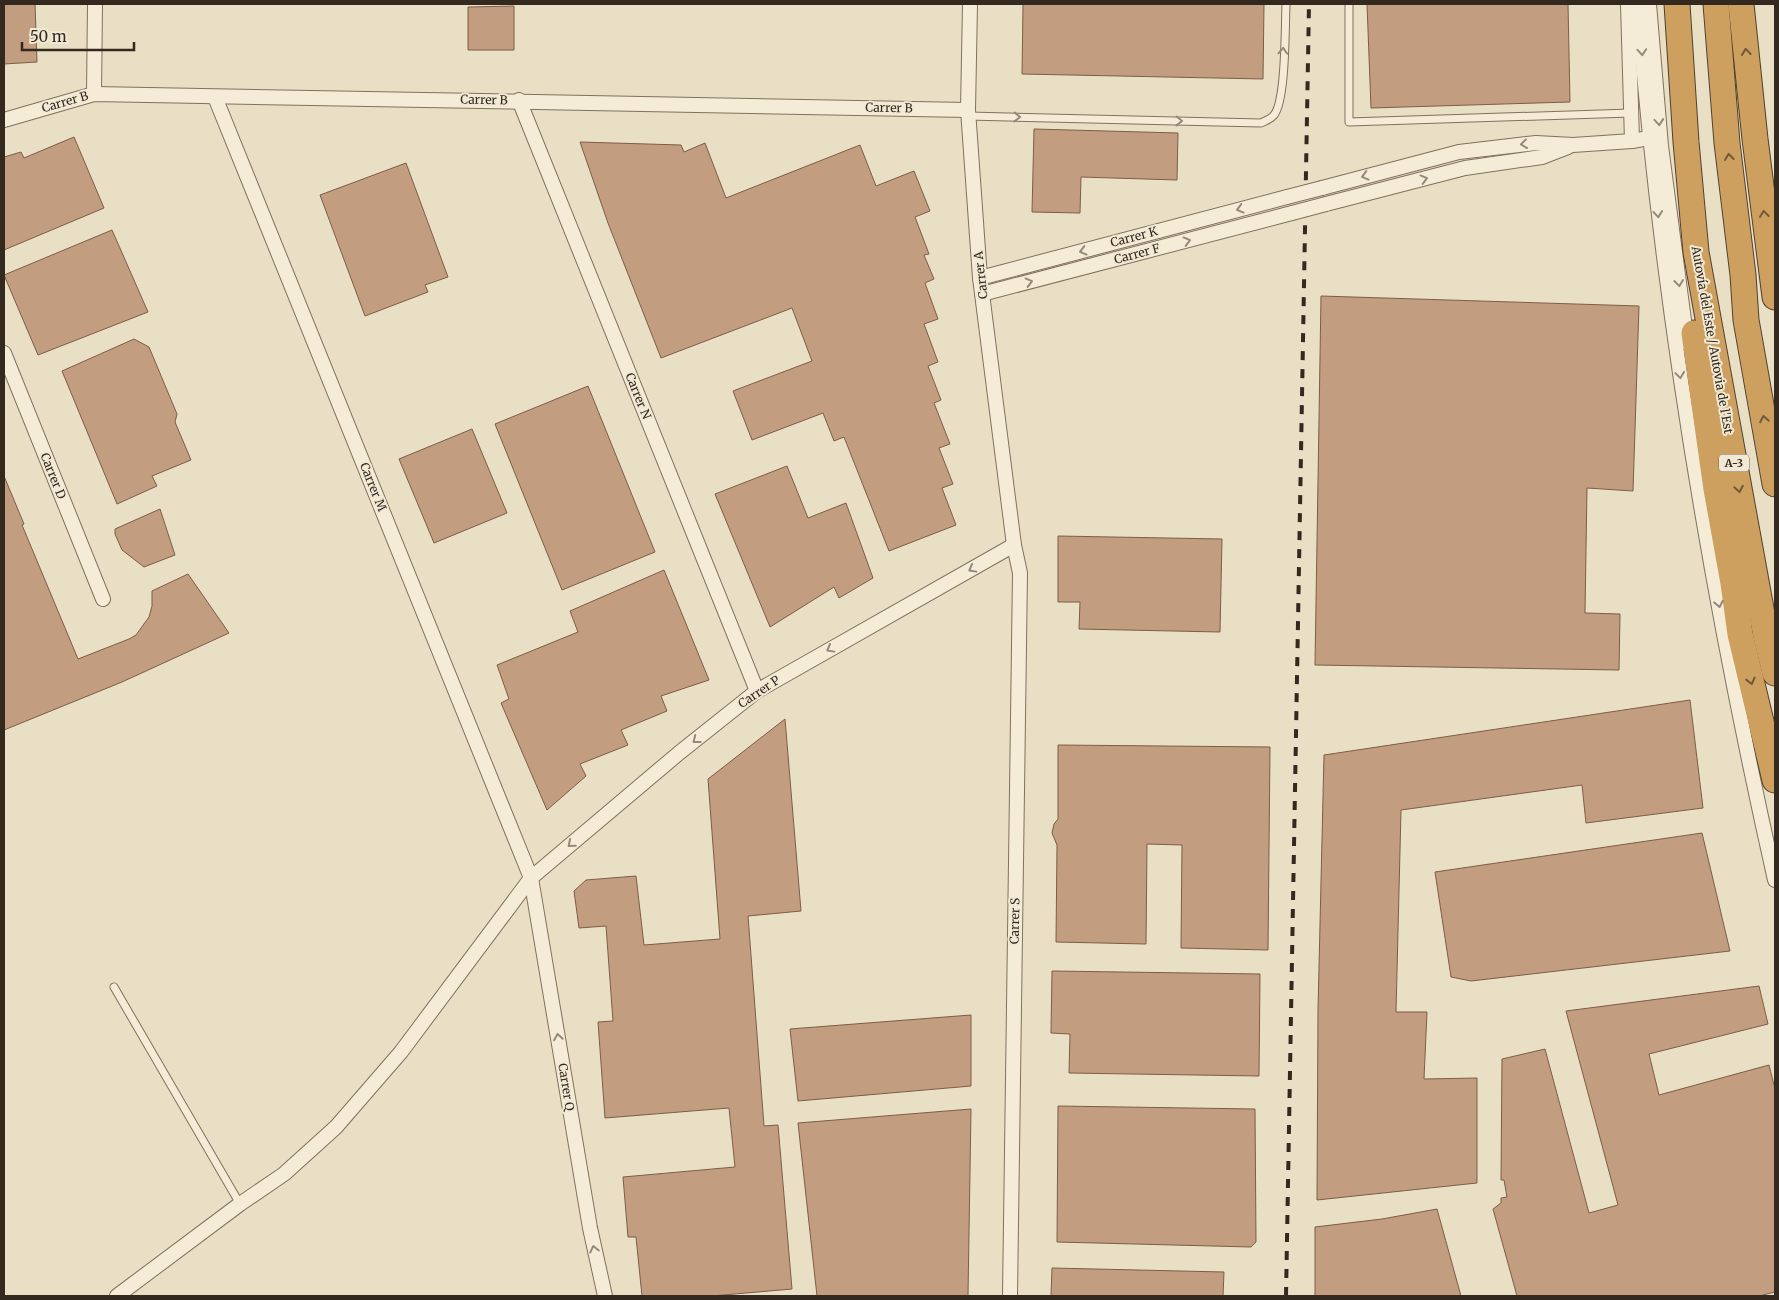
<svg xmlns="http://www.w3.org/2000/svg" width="1779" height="1300" font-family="Merriweather,serif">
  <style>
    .building { fill: #c29d7f; stroke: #7d5d46 }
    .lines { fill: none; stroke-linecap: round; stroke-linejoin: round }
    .service-casing { stroke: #81715d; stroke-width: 9 }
    .minor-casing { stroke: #81715d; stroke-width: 16 }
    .motorway-casing { stroke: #504031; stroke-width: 27 }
    .service { stroke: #f4ecd7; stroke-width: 7 }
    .minor { stroke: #f4ecd7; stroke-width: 14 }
    .motorway { stroke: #cea060; stroke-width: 25 }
    .rail { stroke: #33291f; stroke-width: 4; stroke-dasharray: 9 9; stroke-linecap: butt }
    .minor-bridge-casing { stroke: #81715d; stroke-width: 16; stroke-linecap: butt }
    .minor-bridge { stroke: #f4ecd7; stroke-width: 14 }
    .oneway { stroke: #948a7b }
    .oneway2 { stroke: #715939 }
    .labels { text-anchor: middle; stroke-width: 4; stroke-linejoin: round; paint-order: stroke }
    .shield { fill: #f1e9d4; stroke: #6c6355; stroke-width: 1 }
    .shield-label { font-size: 11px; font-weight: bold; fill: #33291f }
    .street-label { font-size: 12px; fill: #33291f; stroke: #f1e9d4 }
  </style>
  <rect width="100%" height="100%" fill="#e8dfc5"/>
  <g class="building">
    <polygon points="4,4 35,4 37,62 4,64"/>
    <polygon points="1023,4 1264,4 1263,79 1022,74"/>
    <polygon points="1367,4 1568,4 1570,102 1371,108"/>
    <polygon points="514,6 514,50 468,50 468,7"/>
    <polygon points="1034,129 1178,133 1177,180 1081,177 1080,213 1032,212"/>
    <polygon points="74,137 104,208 4,250 4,157 21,152 24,158"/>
    <polygon points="580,142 681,145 684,152 705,143 726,198 860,145 876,186 914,171 930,211 915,217 929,254 924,255 934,279 925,283 938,319 924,324 938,362 928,366 941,400 934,403 950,444 939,448 953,484 942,488 956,525 889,551 844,437 834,441 823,413 752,440 733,391 812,361 792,308 661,358 608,223"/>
    <polygon points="406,163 448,277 425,285 428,292 365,316 320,195"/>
    <polygon points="112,230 148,312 38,355 4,275"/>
    <polygon points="1321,296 1639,306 1633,491 1587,488 1585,613 1620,614 1619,670 1315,665"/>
    <polygon points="134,339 149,347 177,414 175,422 191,460 152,476 157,486 117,504 62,371"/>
    <polygon points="588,386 655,552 562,590 495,424"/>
    <polygon points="472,429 507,513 434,543 399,459"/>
    <polygon points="787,466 808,518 846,503 873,578 839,598 834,587 770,627 715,494"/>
    <polygon points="4,476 24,524 22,525 78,659 129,639 136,635 149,617 152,606 152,591 188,574 229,633 122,682 4,730"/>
    <polygon points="160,509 175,555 144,567 122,550 115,534 115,529"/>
    <polygon points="1058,536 1222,539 1220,632 1079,629 1080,602 1058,602"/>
    <polygon points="664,570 709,680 661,696 667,711 621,730 628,745 580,764 586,776 547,810 501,703 509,699 497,665 578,632 570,611"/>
    <polygon points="1690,700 1703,808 1586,823 1582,785 1401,810 1396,1012 1427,1012 1424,1079 1477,1078 1477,1183 1317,1200 1318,1010 1324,755"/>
    <polygon points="785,719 801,911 748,916 764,1126 778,1125 792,1289 712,1296 642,1296 636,1237 628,1237 623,1177 735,1167 729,1108 605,1118 598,1022 613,1021 606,926 579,928 574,891 586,880 636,876 644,945 720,939 708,779"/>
    <polygon points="1058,745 1270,747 1268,950 1181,948 1182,845 1147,844 1146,944 1056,942 1057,845 1052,833 1054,824 1058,819"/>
    <polygon points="1702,833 1730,951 1471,981 1451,977 1435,872"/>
    <polygon points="1052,971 1260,974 1259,1076 1069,1073 1070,1034 1051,1033"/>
    <polygon points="1759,986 1768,1024 1649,1054 1659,1095 1769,1065 1775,1089 1775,1292 1759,1296 1517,1296 1493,1209 1501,1203 1501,1198 1507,1197 1504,1180 1501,1180 1502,1059 1545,1049 1589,1213 1618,1205 1566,1011"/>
    <polygon points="971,1015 971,1086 798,1101 790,1029"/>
    <polygon points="1058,1106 1255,1109 1256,1242 1251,1247 1057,1242"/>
    <polygon points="971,1109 968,1296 817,1296 798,1123"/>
    <polygon points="1437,1209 1461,1296 1315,1296 1315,1227 1382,1219"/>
    <polygon points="1052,1268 1224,1272 1223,1296 1051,1296"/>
  </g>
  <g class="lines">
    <g class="service-casing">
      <g id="service">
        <polyline points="1349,4 1349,122 1631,113"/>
        <path d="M968,116L1261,123C1265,121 1271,119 1274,115C1286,101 1285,26 1286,4"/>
        <polyline points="114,987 240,1204"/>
      </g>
    </g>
    <g class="minor-casing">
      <g id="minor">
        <polyline points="970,4 968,110 980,278 1014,545 1020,573 1010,1296"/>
        <polyline points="1628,4 1632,141"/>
        <path d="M1638,4C1661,299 1710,591 1775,880"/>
        <polyline points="1649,4 1661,146 1687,343"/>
        <polyline points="94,94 95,4"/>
        <polyline points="215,97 531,878 590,1228 605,1296"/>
        <polyline points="519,100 757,691"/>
        <polyline points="4,120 94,94 968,110"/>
        <polyline points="1322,188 1459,152 1536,143 1573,145 1632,141 1649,138"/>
        <polyline points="1326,204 1465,168 1542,157 1568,147"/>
        <polyline points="980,278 1287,197"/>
        <polyline points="982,294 1292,213"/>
        <polyline points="4,353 103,599"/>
        <polyline points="117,1296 240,1204 284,1174 336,1127 401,1052 531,878 679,753 757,691 1014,545"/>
      </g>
    </g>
    <g class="motorway-casing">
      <g id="motorway">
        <polyline points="1677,4 1686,142 1696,252 1766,636 1775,673"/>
        <polyline points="1716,4 1727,143 1743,275 1746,320 1775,484"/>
        <polyline points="1741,4 1755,139 1775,297"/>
        <polyline points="1694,333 1716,489 1733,583 1740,634 1775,780"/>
      </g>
    </g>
    <use href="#service" class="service"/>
    <use href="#minor" class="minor"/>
    <use href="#motorway" class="motorway"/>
    <polyline class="rail" points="1286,1296 1309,4"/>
    <g class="minor-bridge-casing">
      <g id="minor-bridge">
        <polyline points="1287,197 1322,188"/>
        <polyline points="1292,213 1326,204"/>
      </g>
    </g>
    <use href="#minor-bridge" class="minor-bridge"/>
  </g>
  <defs><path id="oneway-chevron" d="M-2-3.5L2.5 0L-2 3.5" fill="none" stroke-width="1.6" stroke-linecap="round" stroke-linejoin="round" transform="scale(1.25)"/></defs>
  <g class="oneway">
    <use href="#oneway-chevron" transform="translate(1283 51) rotate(-87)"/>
    <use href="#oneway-chevron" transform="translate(1642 52) rotate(86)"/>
    <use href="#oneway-chevron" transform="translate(1017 117) rotate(1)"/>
    <use href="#oneway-chevron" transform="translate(1179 121) rotate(1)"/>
    <use href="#oneway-chevron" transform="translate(1659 122) rotate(85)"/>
    <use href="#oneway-chevron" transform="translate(1524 144) rotate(173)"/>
    <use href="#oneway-chevron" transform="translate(1365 176) rotate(165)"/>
    <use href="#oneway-chevron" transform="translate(1424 179) rotate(-15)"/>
    <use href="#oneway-chevron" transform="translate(1240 209) rotate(165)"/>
    <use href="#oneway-chevron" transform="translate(1658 214) rotate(84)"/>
    <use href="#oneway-chevron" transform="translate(1187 241) rotate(-15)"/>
    <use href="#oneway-chevron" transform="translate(1083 251) rotate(165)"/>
    <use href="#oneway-chevron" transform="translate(1029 282) rotate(-15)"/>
    <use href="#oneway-chevron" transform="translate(1679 283) rotate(83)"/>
    <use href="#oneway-chevron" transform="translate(1680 375) rotate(82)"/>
    <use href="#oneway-chevron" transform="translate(972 569) rotate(151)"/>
    <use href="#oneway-chevron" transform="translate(1719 604) rotate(79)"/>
    <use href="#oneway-chevron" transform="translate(830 649) rotate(151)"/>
    <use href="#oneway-chevron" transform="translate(696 740) rotate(142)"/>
    <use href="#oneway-chevron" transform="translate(571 844) rotate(140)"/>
    <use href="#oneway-chevron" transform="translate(558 1037) rotate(-99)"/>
    <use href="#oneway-chevron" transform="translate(594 1249) rotate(-103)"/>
  </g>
  <g class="oneway2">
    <use href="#oneway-chevron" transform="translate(1746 52) rotate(-96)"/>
    <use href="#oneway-chevron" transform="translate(1729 157) rotate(-97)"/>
    <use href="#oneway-chevron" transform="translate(1764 214) rotate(-97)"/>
    <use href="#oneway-chevron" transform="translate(1764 419) rotate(-100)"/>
    <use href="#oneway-chevron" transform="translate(1739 489) rotate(80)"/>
    <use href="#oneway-chevron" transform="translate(1751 681) rotate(76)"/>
  </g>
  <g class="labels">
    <rect class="shield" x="1719" y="454.5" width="30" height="17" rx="4"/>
    <g class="shield-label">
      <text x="1734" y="467">A-3</text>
    </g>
    <g class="street-label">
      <text transform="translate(484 100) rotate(1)" y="4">Carrer B</text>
      <text transform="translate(65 102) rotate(-16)" y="4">Carrer B</text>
      <text transform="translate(889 108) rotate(1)" y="4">Carrer B</text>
      <text transform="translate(1134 237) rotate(-15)" y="4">Carrer K</text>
      <text transform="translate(1137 254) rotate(-15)" y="4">Carrer F</text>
      <text transform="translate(981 275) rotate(-96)" y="4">Carrer A</text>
      <text transform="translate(1712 340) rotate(80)" y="4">Autovía del Este / Autovia de l'Est</text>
      <text transform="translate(638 396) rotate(68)" y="4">Carrer N</text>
      <text transform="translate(53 476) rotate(68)" y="4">Carrer D</text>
      <text transform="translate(373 487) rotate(68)" y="4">Carrer M</text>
      <text transform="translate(759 692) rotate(-34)" y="4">Carrer P</text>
      <text transform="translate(1015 921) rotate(-89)" y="4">Carrer S</text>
      <text transform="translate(566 1087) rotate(81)" y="4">Carrer Q</text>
    </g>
  </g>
  <rect width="1779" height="1300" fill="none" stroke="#33291f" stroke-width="10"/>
  <path d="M22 42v8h112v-8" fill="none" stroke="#33291f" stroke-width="2.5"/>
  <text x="30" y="42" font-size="15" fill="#33291f" stroke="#f1e9d4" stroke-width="4" paint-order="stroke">50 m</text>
</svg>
